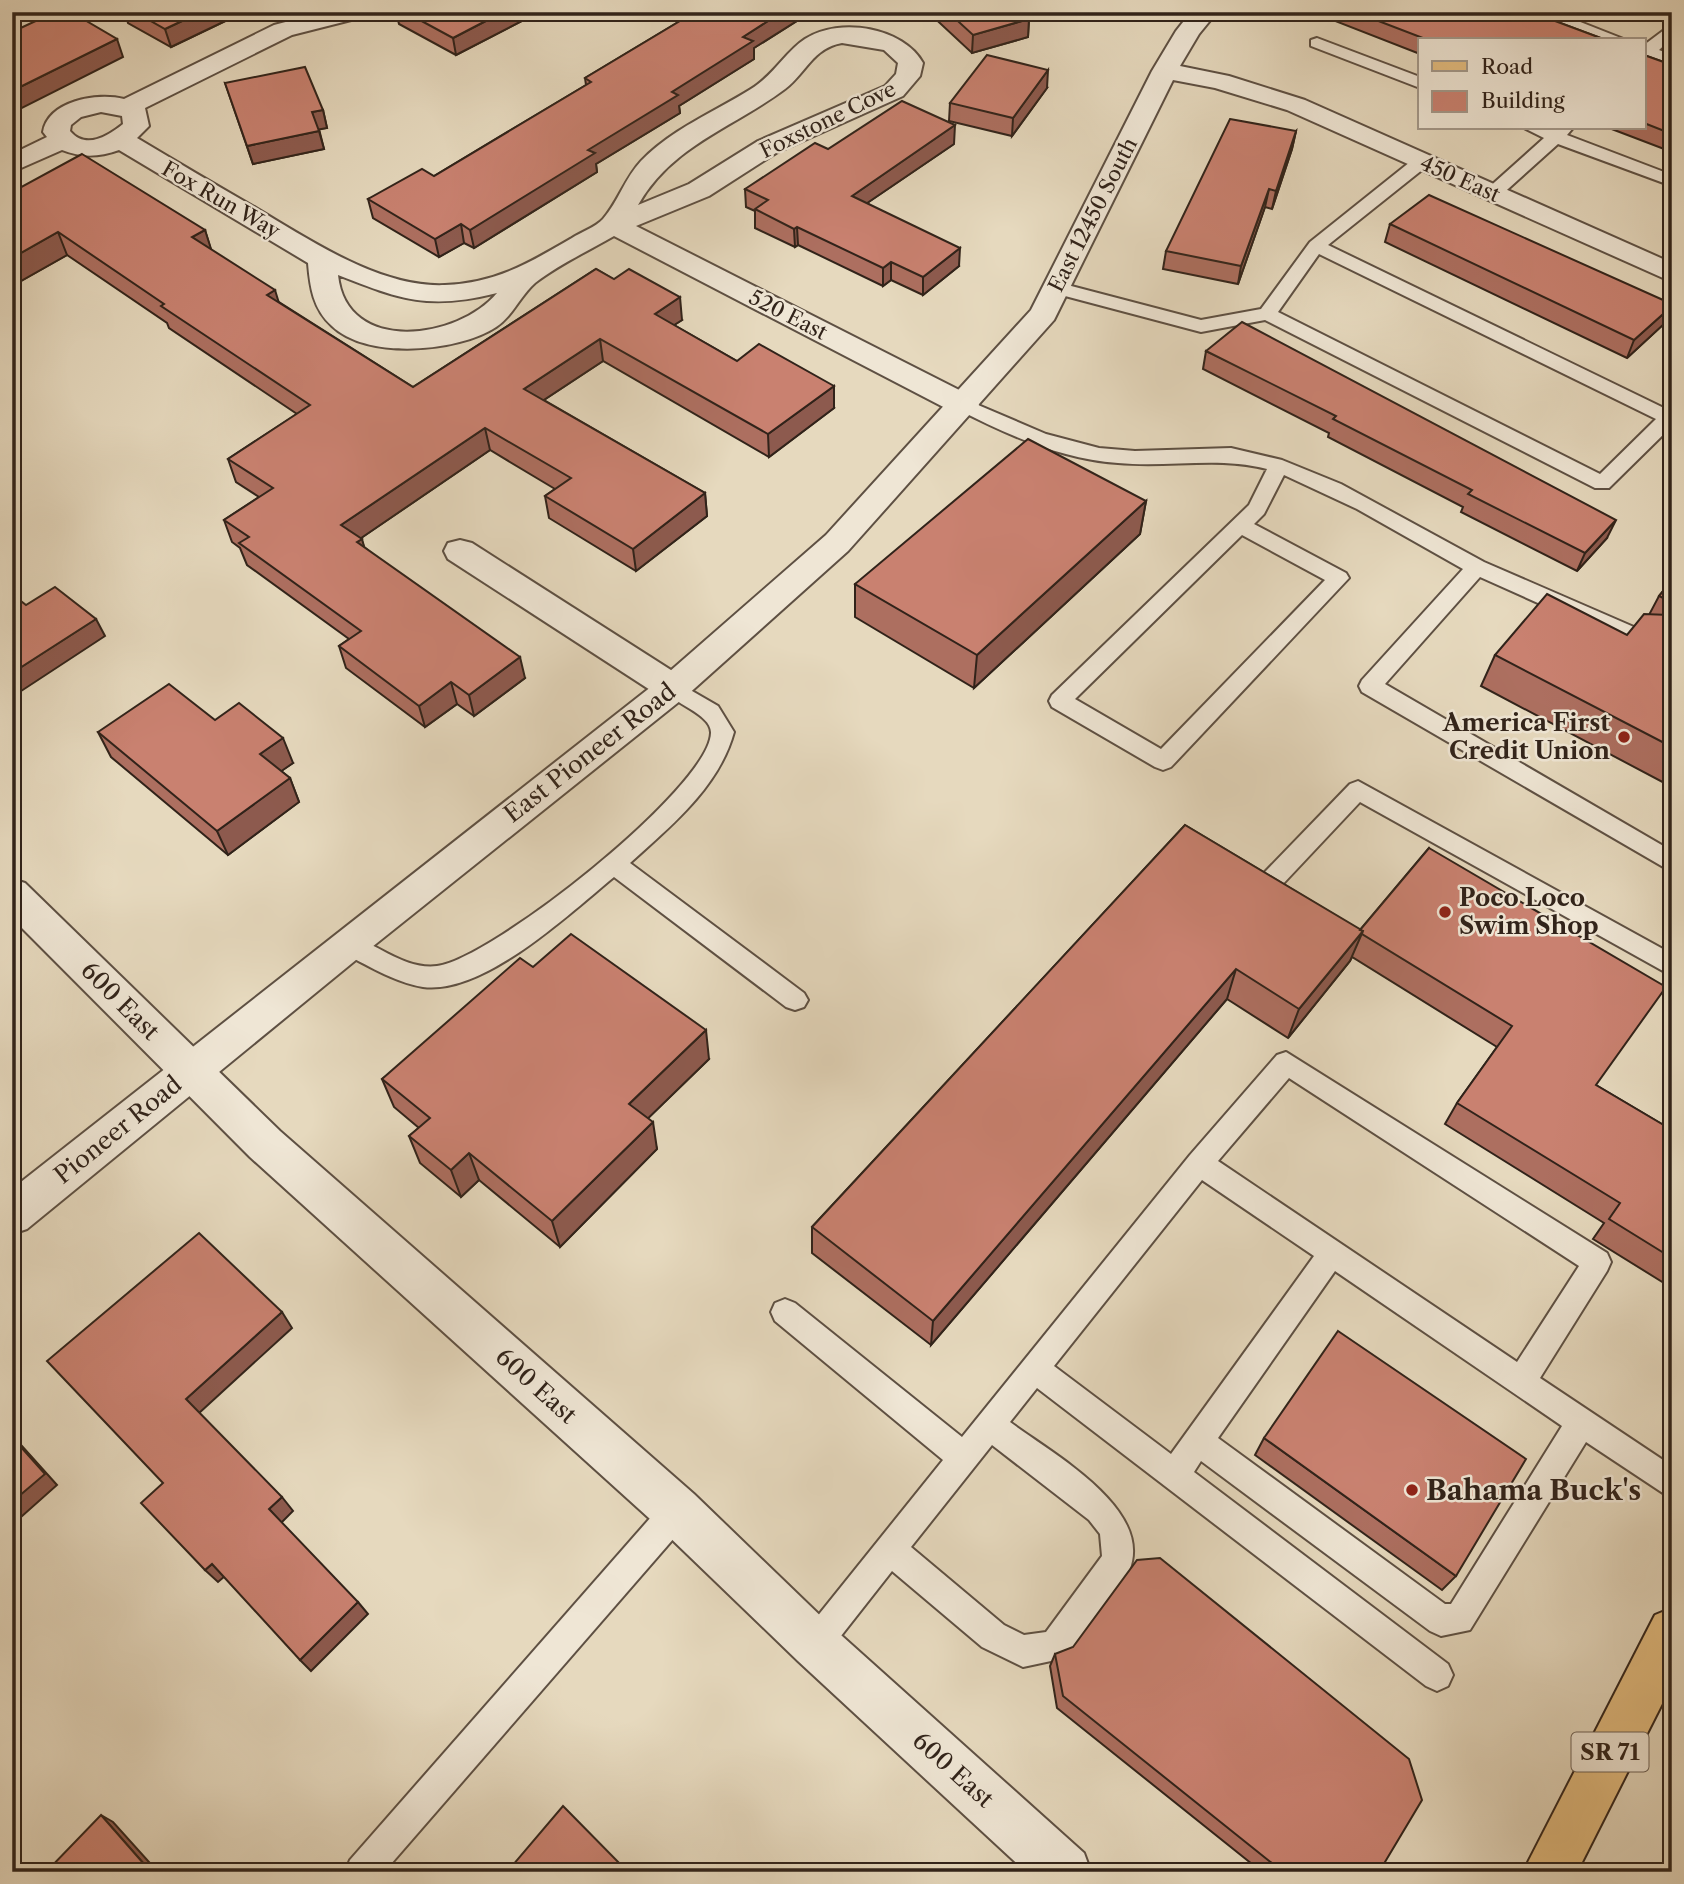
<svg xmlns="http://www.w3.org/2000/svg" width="1684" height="1884" font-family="'Libre Caslon Text',serif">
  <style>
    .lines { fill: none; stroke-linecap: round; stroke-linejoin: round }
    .service-casing { stroke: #5e5043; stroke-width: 4 }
    .minor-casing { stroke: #5e5043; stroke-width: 4 }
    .tertiary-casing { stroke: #5e5043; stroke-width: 4 }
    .primary-casing { stroke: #31231a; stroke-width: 4 }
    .service { fill: #efe6d5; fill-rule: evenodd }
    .minor { fill: #efe6d5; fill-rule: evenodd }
    .tertiary { fill: #efe6d5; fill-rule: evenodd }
    .primary { fill: #e3bc7f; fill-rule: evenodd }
    .wall { fill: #ad6f60; stroke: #31231a; stroke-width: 2 }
    .shaded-wall { fill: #8d5a4e; stroke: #31231a; stroke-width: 2 }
    .building { fill: #c98170; stroke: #31231a; stroke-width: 2 }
    .poi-dot { fill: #8f2418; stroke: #efe6d5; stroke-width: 2.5 }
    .labels { text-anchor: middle; stroke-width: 5; stroke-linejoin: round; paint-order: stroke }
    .far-street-label { font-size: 21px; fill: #31231a; stroke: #efe6d5 }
    .shield { fill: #efe6d5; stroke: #6a5e52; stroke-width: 2 }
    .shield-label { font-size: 23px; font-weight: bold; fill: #31231a }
    .poi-label { font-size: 24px; font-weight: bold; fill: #31231a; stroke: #efe6d5; text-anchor: end }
    .street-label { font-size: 24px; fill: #31231a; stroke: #efe6d5 }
    .near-poi-label { font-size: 28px; font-weight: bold; fill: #31231a; stroke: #efe6d5; text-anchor: start }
  </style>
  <rect width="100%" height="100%" fill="#e6d9be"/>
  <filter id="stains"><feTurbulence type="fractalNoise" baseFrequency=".00286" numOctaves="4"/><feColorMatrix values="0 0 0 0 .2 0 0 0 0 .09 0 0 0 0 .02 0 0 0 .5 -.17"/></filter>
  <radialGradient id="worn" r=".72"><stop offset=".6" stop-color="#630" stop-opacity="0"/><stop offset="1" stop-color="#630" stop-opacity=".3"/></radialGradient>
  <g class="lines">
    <g class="service-casing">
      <g id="service">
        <polygon points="1532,12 1555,12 1626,40 1604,40"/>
        <polygon points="1672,24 1672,38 1659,50 1672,55 1672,65 1650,58 1644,60 1644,45"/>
        <polygon points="1317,38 1420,77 1420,88 1311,46 1311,40"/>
        <polygon points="1524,128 1573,128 1567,135 1672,175 1672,186 1558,144 1498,198 1486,198 1483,194 1486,190 1544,138"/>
        <path d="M1421,157L1429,162L1427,166L1328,245L1668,410L1672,409V426L1609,488H1595L1265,320L1201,332L1050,292L1047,288L1056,282L1201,320L1261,309L1310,242L1415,158ZM1319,254L1656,419L1600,474L1278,312Z"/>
        <path d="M964,399L1046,434L1099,448L1135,451L1231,448L1282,460L1341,484L1484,562L1650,634L1653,640L1650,646H1634L1480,577L1385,684L1672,851V872L1362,692L1359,686L1362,680L1463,569L1357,509L1284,475L1264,514L1254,524L1346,573L1349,578L1171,767L1163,770L1155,767L1052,707L1049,701L1052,695L1249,505L1267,469C1217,456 1169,468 1118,463C1061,459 1008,435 957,409L954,405ZM1242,535L1325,580L1161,749L1075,699Z"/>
        <path d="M673,680L718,706L734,732C719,787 671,826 630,863L804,993L808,1000L804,1007L795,1010L786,1007L614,877C570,913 484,995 423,987C393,982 366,964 339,951L336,944L339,937L348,934C377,944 405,970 437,966C492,959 709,788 711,733C712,714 671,703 662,688L665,682Z"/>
        <polygon points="1358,781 1672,954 1672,976 1360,802 1281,886 1273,889 1265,886 1261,879 1265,872 1350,784"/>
        <path d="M1286,1052L1607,1253L1611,1262L1607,1271L1540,1378L1672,1466V1499L1586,1442L1470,1630L1441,1636L1430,1631L1201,1461L1194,1472L1448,1664L1453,1675L1448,1686L1437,1691L1426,1686L1037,1388L1010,1422C1051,1453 1155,1509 1129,1571L1065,1658L1023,1667L982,1647L892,1571L826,1655L815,1660L804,1655L799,1644L804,1633L943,1460L775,1321L771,1312L775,1303L785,1299L795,1303L962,1437L1190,1155L1277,1055ZM1289,1078L1579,1266L1517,1362L1218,1161ZM1202,1180L1314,1256L1171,1454L1054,1366ZM1335,1271L1562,1426L1451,1604H1445L1218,1438ZM992,1445L1089,1520L1100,1534L1102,1556L1046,1632L1024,1635L1004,1625L911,1547Z"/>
        <polygon points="677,1496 688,1500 692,1511 688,1522 384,1872 345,1872 350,1860 666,1500"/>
      </g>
    </g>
    <g class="minor-casing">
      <g id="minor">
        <path d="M324,12H366L363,17L292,35L145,108L149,126L137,138C177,162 216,185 256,208C310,240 380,288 445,285C496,283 529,263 572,238C581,232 596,227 603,219C618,202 625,178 641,161C672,129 714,112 751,89C774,75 785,52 805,39C840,16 904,28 923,63L920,76L903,96L776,153L709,196L636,226L975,398L979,405L975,412L964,415L953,412L614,236C588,251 558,265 535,283C520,296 513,316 496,327C458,352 367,360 332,326C313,309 310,287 308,263L119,150C99,157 82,158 62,150L12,172V154L47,137L43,132C48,101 97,92 124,99L274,25ZM842,43L884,50L898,63L896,74L885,86L758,141L689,184L638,205C672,145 733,128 785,89C806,73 813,48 842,43ZM101,112L122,116L123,124C108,136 86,150 70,131L71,125L81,117ZM338,275C401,300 430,310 497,293C458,340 346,355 338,275Z"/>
        <polygon points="460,540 472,543 685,679 690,688 685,697 673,701 661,697 448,559 444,551 448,543"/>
        <polygon points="12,879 25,883 280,1131 694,1494 832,1627 1084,1853 1091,1872 1026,1872 798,1661 660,1528 250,1157 12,918"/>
      </g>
    </g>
    <g class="tertiary-casing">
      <polygon id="tertiary" points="1191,12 1217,12 1199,34 1180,66 1229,76 1305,100 1672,263 1672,282 1287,110 1215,88 1173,80 1054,320 848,551 685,697 362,955 27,1229 12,1234 12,1189 661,679 826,535 1031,310 1152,71 1176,31"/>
    </g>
    <g class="primary-casing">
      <polygon id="primary" points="1672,1608 1672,1684 1577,1872 1523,1872 1655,1615"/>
    </g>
    <use href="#service" class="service"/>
    <use href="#minor" class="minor"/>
    <use href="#tertiary" class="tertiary"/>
    <use href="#primary" class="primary"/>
  </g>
  <g class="wall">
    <polygon points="125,12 244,12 171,47 128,23"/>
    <polygon points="396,12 539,12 456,55 399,24"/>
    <polygon points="695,12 811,12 754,48 754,59 679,106 680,113 596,164 597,172 474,248 464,243 439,257 373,218 368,199 434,176 586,85 585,78"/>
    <polygon points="928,12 1021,12 1029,19 1028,37 972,53"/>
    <polygon points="1332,12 1531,12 1606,40 1420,40 1420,54 1330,19"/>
    <polygon points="1644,55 1672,65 1672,152 1609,128 1644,128"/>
    <polygon points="225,83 323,110 327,128 319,129 324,149 253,164"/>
    <polygon points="1047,88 1012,136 949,121 950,103"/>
    <polygon points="1296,131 1292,149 1272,209 1265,207 1238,284 1163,269 1166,251"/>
    <polygon points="954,144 867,203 959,266 923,295 891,280 883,286 798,245 795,247 755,228 755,211 746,207 745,189"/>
    <polygon points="12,192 205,230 211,250 279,302 413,387 596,269 682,320 674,325 737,361 834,408 769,457 603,361 544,400 705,493 707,516 636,571 549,518 545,496 555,489 490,450 361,538 364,547 525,678 474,716 457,704 425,727 346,668 339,646 349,639 247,565 240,548 232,542 224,520 259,497 236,482 228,459 297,414 169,328 167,323 67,255 12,286"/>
    <polygon points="1390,224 1672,304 1672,308 1665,323 1627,358 1385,242"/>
    <polygon points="1206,351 1607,538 1577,571 1461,512 1463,507 1328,437 1329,433 1203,369"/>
    <polygon points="1146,501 1140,534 974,688 855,617 855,584"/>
    <polygon points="1672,580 1672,787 1481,686 1495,655 1627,635 1649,615 1659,596"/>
    <polygon points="215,720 293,763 281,771 290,778 299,802 228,855 111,757 98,732"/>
    <polygon points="1185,825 1360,930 1429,848 1596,1085 1672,1130 1672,1288 1593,1239 1604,1223 1445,1124 1457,1103 1497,1047 1352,957 1350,961 1288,1038 1227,999 931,1345 812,1253 812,1227"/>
    <polygon points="533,967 709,1059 648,1118 657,1149 560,1247 479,1180 461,1197 420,1163 409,1136 419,1128 394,1107 382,1079"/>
    <polygon points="1264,1438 1456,1576 1442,1590 1255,1455"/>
    <polygon points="1055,1654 1379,1872 1262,1872 1057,1708 1050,1666"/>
  </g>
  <g class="shaded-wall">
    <polygon points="201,12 244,12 171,47 165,29"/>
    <polygon points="503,12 539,12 456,55 453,38"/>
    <polygon points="782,12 811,12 754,48 754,59 679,106 680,113 596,164 597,172 474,248 470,230 672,92 743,37"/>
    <polygon points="1029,19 1028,37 972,53 973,35"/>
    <polygon points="117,39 123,57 12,113 12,91"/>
    <polygon points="1048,70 1047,88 1012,136 1013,118"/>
    <polygon points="323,110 327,128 316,130 312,112"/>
    <polygon points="955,125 954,144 851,214 852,196"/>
    <polygon points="319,131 324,149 253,164 247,146"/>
    <polygon points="1296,131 1292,149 1272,209 1276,191"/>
    <polygon points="1269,189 1265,207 1238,284 1241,266"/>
    <polygon points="461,224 464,243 439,257 435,239"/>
    <polygon points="797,227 798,245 795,247 794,229"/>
    <polygon points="205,230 212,252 192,237"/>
    <polygon points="58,232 67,255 12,286 12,258"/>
    <polygon points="960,248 959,266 923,295 923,277"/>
    <polygon points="891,262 891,280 883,286 883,268"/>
    <polygon points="275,290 282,313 267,295"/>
    <polygon points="680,297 682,320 657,336 655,314"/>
    <polygon points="1672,306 1665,323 1627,358 1634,340"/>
    <polygon points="600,339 603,361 527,411 524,389"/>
    <polygon points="834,386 834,408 769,457 768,434"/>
    <polygon points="485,428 490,450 348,547 341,525"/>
    <polygon points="705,493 707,516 636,571 633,549"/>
    <polygon points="1146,501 1140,534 974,688 977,655"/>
    <polygon points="1616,520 1607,538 1577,571 1585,553"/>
    <polygon points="362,539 368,561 357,542"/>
    <polygon points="96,619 105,636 12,697 12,673"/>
    <polygon points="520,657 525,678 474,716 469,695"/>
    <polygon points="451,682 457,704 425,727 419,706"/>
    <polygon points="283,738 293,763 270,779 260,754"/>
    <polygon points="290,778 299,802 228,855 217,831"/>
    <polygon points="1363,931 1350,961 1288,1038 1299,1009"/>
    <polygon points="1236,969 1227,999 931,1345 933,1321"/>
    <polygon points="706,1030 709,1059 634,1132 629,1104"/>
    <polygon points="653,1122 657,1149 560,1247 552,1221"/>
    <polygon points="469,1153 479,1180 461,1197 451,1170"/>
    <polygon points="282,1312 292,1328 198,1414 186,1399"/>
    <polygon points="12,1435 57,1485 12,1525"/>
    <polygon points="282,1497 293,1511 281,1523 269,1509"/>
    <polygon points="212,1564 225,1576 218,1582 205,1570"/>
    <polygon points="358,1602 368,1614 311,1671 300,1660"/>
    <polygon points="101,1815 113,1822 158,1872 151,1872"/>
  </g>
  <g class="building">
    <polygon points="55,12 71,12 117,39 12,91 12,32"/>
    <polygon points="135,12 201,12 165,29"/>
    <polygon points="405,12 503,12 453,38"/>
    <polygon points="695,12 782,12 743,37 753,41 672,92 678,95 588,150 595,153 470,230 461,224 435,239 368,199 422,169 434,176 591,82 585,78"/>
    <polygon points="948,12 1021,12 1029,19 973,35"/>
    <polygon points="1355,12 1531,12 1606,40 1428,40"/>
    <polygon points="987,55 1048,70 1013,118 950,103"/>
    <polygon points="1644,55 1672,65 1672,134 1644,123"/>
    <polygon points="305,67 323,110 312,112 319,131 247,146 225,83"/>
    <polygon points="902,101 955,125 852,196 960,248 923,277 891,262 883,268 797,227 794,229 755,209 768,200 745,189 815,143 828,149"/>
    <polygon points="1230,119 1296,131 1276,191 1269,189 1241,266 1166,251"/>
    <polygon points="82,154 205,230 192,237 275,290 267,295 413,387 596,269 614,279 629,269 680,297 655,314 737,361 759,344 834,386 768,434 600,339 524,389 705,493 633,549 545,496 571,478 485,428 341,525 362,539 357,542 520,657 469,695 451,682 419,706 339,646 361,631 239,543 249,537 224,520 273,488 228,459 310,405 161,306 164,304 58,232 12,258 12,192"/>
    <polygon points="1429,195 1672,304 1672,306 1634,340 1390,224"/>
    <polygon points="1242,322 1616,520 1585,553 1468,494 1472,490 1333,419 1336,416 1206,351"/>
    <polygon points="1028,439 1146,501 977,655 855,584"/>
    <polygon points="1672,580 1672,606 1669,601 1659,596"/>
    <polygon points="55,587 96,619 12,673 12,594 26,605"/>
    <polygon points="1547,594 1627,635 1644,614 1669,615 1672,608 1672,747 1495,655"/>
    <polygon points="169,684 215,720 239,703 283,738 260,754 290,778 217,831 98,732"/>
    <polygon points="1185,825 1363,931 1299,1009 1236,969 933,1321 812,1227"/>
    <polygon points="1429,848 1666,987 1596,1085 1672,1130 1672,1258 1609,1219 1620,1203 1457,1103 1512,1026 1362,934 1363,931 1360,930"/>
    <polygon points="571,934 706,1030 629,1104 653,1122 552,1221 469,1153 451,1170 409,1136 430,1118 382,1079 520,958 533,967"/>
    <polygon points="199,1233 282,1312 186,1399 282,1497 269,1509 358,1602 300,1660 212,1564 205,1570 141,1503 163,1483 47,1361"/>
    <polygon points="1338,1331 1526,1459 1456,1576 1264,1438"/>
    <polygon points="12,1437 45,1474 12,1502"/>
    <polygon points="1160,1558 1409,1759 1422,1800 1379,1872 1283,1872 1063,1696 1055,1654 1073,1647 1137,1560"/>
    <polygon points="563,1806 628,1872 507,1872"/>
    <polygon points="101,1815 151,1872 46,1872"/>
  </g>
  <g class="poi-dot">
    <circle cx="1624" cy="737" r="7"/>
    <circle cx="1445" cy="912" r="7"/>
    <circle cx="1412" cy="1490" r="7"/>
  </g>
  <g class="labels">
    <g class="far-street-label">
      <text transform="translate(828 120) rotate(-26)" y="7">Foxstone Cove</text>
      <text transform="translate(1460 179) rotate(24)" y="7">450 East</text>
      <text transform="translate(221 200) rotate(30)" y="7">Fox Run Way</text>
      <text transform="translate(1093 215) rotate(-63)" y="7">East 12450 South</text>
      <text transform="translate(788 315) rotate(27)" y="7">520 East</text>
    </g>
    <rect class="shield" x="1571.5" y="1732.5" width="77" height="39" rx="5"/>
    <g class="shield-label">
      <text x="1610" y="1760">SR 71</text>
    </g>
    <g class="poi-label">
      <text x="1610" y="731">America First<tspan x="1610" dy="28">Credit Union</tspan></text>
      <text x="1459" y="906" text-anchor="start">Poco Loco<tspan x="1459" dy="28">Swim Shop</tspan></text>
    </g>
    <g class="street-label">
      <text transform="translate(590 753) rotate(-38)" y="8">East Pioneer Road</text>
      <text transform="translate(120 1001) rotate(45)" y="8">600 East</text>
      <text transform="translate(118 1130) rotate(-39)" y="8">Pioneer Road</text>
      <text transform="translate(536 1386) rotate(42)" y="8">600 East</text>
      <text transform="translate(953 1770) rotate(42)" y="8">600 East</text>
    </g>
    <g class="near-poi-label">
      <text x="1426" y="1500">Bahama Buck's</text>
    </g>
  </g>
  <rect width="1684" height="1884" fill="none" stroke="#e6d9be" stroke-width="42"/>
  <rect x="14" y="14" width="1656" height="1856" fill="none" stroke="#31231a" stroke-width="3.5"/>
  <rect x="21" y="21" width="1642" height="1842" fill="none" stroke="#31231a" stroke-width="2"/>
  <rect x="1418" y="38" width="228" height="91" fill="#efe6d5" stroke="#a3988a" stroke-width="2"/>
  <rect x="1432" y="61" width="35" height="10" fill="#e3bc7f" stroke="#a3988a" stroke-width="2"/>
  <text x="1481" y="74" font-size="21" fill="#31231a">Road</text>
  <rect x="1432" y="91" width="35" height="21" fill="#c98170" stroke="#a3988a" stroke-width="2"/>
  <text x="1481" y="108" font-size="21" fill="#31231a">Building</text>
  <rect width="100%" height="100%" filter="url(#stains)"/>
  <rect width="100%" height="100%" fill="url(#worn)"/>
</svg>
